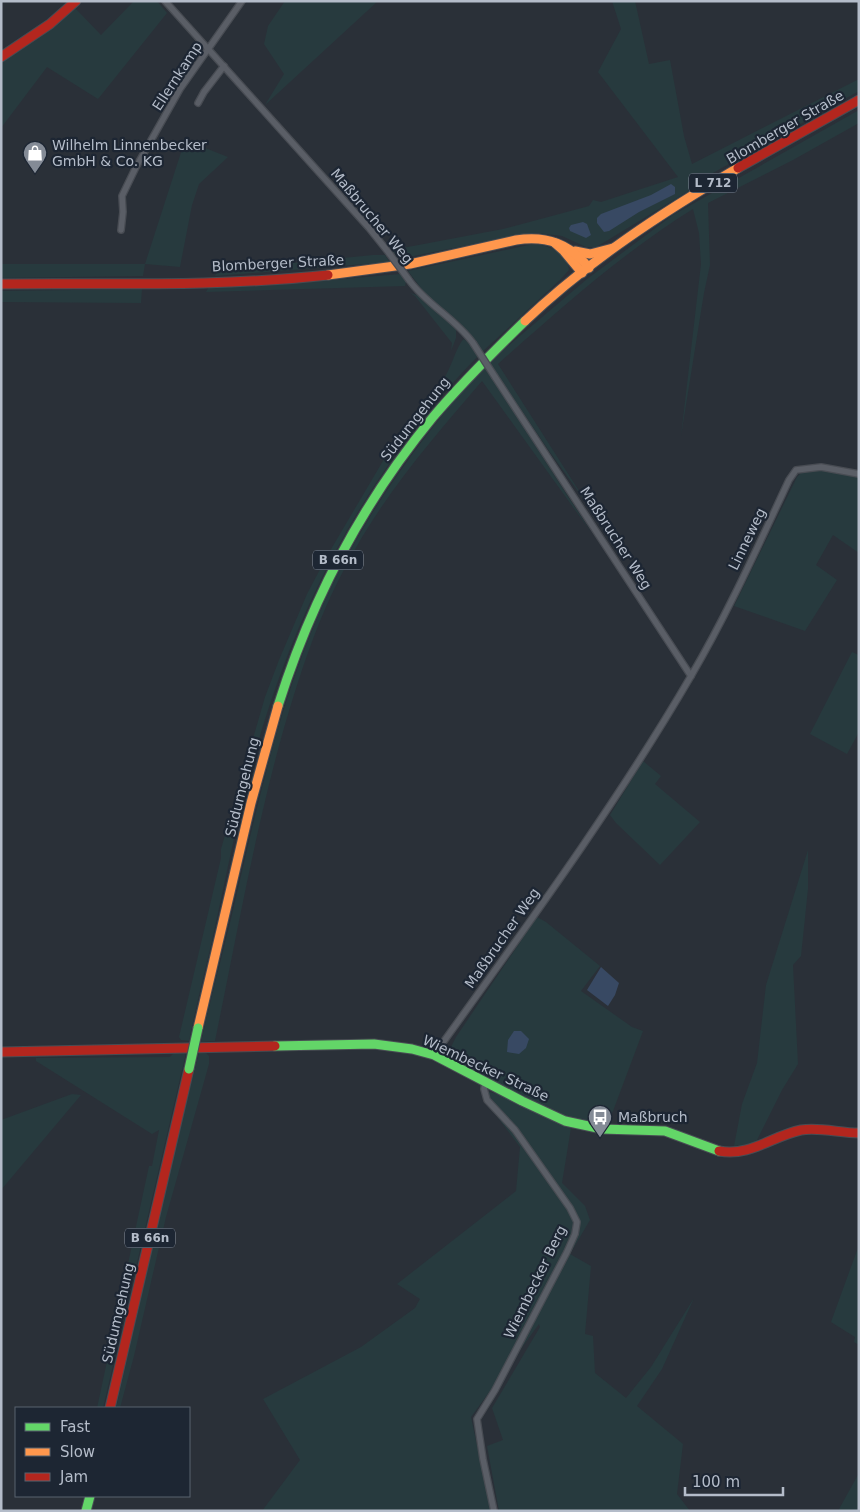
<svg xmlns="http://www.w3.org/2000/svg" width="860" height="1512" font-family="'DejaVu Sans',sans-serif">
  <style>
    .green { fill: #273a3e }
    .water { fill: #384963 }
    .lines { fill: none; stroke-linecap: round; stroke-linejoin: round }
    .street-casing { stroke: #484c53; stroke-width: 8 }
    .fast-casing { stroke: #484c53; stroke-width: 11 }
    .slow-casing { stroke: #484c53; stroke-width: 11 }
    .jam-casing { stroke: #484c53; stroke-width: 11 }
    .street { stroke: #5a5e66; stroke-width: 5.5 }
    .fast { stroke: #63d668; stroke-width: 9 }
    .slow { stroke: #ff974d; stroke-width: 9 }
    .jam { stroke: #b3261e; stroke-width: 9 }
    .street-bridge-casing { stroke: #484c53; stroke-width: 8; stroke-linecap: butt }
    .fast-bridge-casing { stroke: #484c55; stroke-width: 11; stroke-linecap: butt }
    .street-bridge { stroke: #5a5e66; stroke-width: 5.5 }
    .fast-bridge { stroke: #63d668; stroke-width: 9 }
    .labels { text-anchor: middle; stroke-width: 4.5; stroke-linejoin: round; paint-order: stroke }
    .shield { fill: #1d2633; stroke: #878f9c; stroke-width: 1 }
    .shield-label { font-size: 12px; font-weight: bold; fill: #b4bcc9 }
    .street-label { font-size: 14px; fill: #b4bcc9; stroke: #1d2633 }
    .poi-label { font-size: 14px; fill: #b4bcc9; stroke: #1d2633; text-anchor: start }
  </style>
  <rect width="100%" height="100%" fill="#2a3038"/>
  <g class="green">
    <polygon points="134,1 157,1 167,13 98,99 47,67 1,128 1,62 42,36 75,8 101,35"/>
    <polygon points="285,1 378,1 265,105 284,74 264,44 268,26"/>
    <polygon points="612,1 635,1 649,64 670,60 684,136 692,164 859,79 859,91 704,178 692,189 603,243 596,247 586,247 562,236 537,233 513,236 399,259 392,250 503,229 589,206 593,200 601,202 678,177 598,72 621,29"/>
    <path d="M859,110V123L793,160L708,203L710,265L704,293L681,436L701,264L699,233L693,209C622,253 560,309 498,364L588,505L549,451L489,362L587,279L673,215Z"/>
    <polygon points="185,140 228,157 199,184 192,205 180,267 145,264 143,276 1,278 1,264 145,264"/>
    <path d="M533,244C549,245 567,253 569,270L561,279L482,352L474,339L459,322L427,296L408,271Z"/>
    <polygon points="373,255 385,255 390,262 215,276 217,272 240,268"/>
    <polygon points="400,274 406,282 405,286 206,292 209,287 263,286"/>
    <polygon points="142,289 141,303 1,302 1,291"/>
    <polygon points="410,293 417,295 422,298 456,329 456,338 451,351 452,343 415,296"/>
    <path d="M464,339L469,343L478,356C384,452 315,571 272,698C245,777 230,859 212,941C204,974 196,1007 189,1041L181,1040L179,1037L221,858V849L265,697L279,660L307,594L327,556L390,449L446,375C451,367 458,343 464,339Z"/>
    <path d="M484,366L591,532L482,381C433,438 381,498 346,566C317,619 299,677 282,735C254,836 236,939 215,1041L201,1042C213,988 228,934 240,880C265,772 291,660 344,562C382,490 431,426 484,366Z"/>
    <polygon points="814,470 832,471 859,476 859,553 833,535 816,565 837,580 805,631 734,606 797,477 802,472"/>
    <polygon points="852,652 859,655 859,732 847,754 810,734"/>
    <polygon points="643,761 661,776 655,784 700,822 660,865 616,823 610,815"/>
    <polygon points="808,850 808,889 801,956 793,965 798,1064 782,1090 755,1144 734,1146 742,1104 757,1063 766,985"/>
    <polygon points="537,917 546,922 600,966 581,991 632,1027 643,1031 613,1111 606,1124 593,1125 572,1119 450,1061 448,1053 456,1037"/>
    <polygon points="174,1053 186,1053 103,1408 97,1408 149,1166 152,1166 159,1130 152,1134 36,1061 36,1058 170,1057"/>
    <polygon points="199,1053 206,1053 209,1056 209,1064 166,1217 134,1356 120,1408 116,1408 178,1135"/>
    <polygon points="486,1091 501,1095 571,1128 562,1183 585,1206 590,1220 570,1254 591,1266 585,1334 593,1336 595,1373 626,1398 651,1367 694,1298 662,1369 637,1406 683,1444 677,1494 690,1511 499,1511 487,1446 503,1440 492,1408 540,1327 539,1324 471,1417 491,1511 262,1511 300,1460 263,1399 361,1347 415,1308 420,1299 397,1284 516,1191 520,1147 483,1098"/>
    <polygon points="72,1094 81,1095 1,1190 1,1120"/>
    <polygon points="859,1245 859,1345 854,1342 855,1337 831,1322"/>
    <polygon points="859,1473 859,1511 838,1511"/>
  </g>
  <g class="water">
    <polygon points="671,184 675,187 675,194 639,212 609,231 604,232 597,223 597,218 601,214 651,195"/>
    <polygon points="583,222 587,224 591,235 586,238 570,231 569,228 571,225"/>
    <polygon points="601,967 619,983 615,995 608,1006 587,990"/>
    <polygon points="514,1031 521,1031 529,1039 526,1048 519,1054 507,1052 508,1040"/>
  </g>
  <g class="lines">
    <g class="street-casing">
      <g id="street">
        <polyline points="165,1 369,228 389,253"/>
        <polyline points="198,103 204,92 224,66"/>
        <polyline points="121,230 123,212 122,196 136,167 180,89 242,1"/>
        <path d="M409,280C427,305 455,318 473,343"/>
        <polyline points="495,377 691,676"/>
        <path d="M434,1055C523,931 614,808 691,676C728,613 758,546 789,480L796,470L821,467L859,474"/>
        <polyline points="485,1083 484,1089 487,1100 515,1130 570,1208 577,1222 575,1234 567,1252 495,1390 477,1419 483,1459 494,1511"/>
      </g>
    </g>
    <g class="fast-casing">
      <g id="fast">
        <path d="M278,706C311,601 363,502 433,417C462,383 493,352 525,321"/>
        <polyline points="275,1046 374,1044 412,1049 434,1055 522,1101 565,1121 602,1129 665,1131 719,1151"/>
        <polyline points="86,1511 90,1496"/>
      </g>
    </g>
    <g class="slow-casing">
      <g id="slow">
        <polyline points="555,243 563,250 582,273"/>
        <polyline points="575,251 590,254 613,248"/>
        <path d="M328,275L410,264L516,240C547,235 570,244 589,268"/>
        <path d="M525,321C588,261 663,212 738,168"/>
        <polyline points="198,1028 251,803 278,706"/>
      </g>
    </g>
    <g class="jam-casing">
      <g id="jam">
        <polyline points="1,57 50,24 76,1"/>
        <polyline points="738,168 859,100"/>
        <path d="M1,284C110,283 219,287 328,275"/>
        <polyline points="1,1052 275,1046"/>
        <path d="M719,1151C750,1157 772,1136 801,1130C820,1127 840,1133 859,1133"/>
        <polyline points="110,1408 189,1069"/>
      </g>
    </g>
    <use href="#street" class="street"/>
    <use href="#fast" class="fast"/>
    <use href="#slow" class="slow"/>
    <use href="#jam" class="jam"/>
    <g class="street-bridge-casing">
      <g id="street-bridge">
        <polyline points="389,253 409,280"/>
        <polyline points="473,343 495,377"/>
      </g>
    </g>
    <g class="fast-bridge-casing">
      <polyline id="fast-bridge" points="189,1069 198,1028"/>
    </g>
    <use href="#street-bridge" class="street-bridge"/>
    <use href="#fast-bridge" class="fast-bridge"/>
  </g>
  <defs>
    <g id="shop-pin" transform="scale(1.25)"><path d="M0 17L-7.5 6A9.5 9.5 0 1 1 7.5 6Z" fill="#848b96" stroke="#1d2633"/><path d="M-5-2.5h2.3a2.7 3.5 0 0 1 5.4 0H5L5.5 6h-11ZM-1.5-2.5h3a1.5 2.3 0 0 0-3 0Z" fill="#fff"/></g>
    <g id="bus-pin" transform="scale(1.25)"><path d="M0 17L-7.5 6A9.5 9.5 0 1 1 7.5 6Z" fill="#848b96" stroke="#1d2633"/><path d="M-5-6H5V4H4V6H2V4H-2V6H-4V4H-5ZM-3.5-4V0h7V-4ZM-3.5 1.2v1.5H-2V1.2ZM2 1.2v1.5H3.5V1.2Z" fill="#fff"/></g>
  </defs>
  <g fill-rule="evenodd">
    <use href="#shop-pin" x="35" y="153"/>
    <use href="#bus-pin" x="600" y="1117"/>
  </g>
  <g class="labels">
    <g class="shield">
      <rect x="689" y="173.5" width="48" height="19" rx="4"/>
      <rect x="313" y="550.5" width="50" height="19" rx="4"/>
      <rect x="125" y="1228.5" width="50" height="19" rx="4"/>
    </g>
    <g class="shield-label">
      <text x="713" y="187">L 712</text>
      <text x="338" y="564">B 66n</text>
      <text x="150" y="1242">B 66n</text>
    </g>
    <g class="street-label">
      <text transform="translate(177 76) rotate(-57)" y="5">Ellernkamp</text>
      <text transform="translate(785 127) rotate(-30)" y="5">Blomberger Straße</text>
      <text transform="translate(372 216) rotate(50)" y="5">Maßbrucher Weg</text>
      <text transform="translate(278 263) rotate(-3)" y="5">Blomberger Straße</text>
      <text transform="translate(415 419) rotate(-52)" y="5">Südumgehung</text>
      <text transform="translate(616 538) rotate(57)" y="5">Maßbrucher Weg</text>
      <text transform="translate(747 539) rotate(-64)" y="5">Linneweg</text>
      <text transform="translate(242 787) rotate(-76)" y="5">Südumgehung</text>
      <text transform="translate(502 938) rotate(-55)" y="5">Maßbrucher Weg</text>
      <text transform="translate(486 1068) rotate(25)" y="5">Wiembecker Straße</text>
      <text transform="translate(535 1282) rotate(-64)" y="5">Wiembecker Berg</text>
      <text transform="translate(118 1313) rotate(-77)" y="5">Südumgehung</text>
    </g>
    <g class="poi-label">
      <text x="52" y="150">Wilhelm Linnenbecker<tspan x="52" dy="16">GmbH &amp; Co. KG</tspan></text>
      <text x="618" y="1122">Maßbruch</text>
    </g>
  </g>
  <rect width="860" height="1512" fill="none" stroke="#b4bcc9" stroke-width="5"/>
  <rect x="15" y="1407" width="175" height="90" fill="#1d2633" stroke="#59626f"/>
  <rect x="25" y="1423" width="25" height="8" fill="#63d668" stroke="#59626f"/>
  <text x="60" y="1432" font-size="15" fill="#b4bcc9">Fast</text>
  <rect x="25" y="1448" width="25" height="8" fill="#ff974d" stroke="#59626f"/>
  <text x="60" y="1457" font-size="15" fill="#b4bcc9">Slow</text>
  <rect x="25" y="1473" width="25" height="8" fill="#b3261e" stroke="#59626f"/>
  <text x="60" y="1482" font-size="15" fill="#b4bcc9">Jam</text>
  <path d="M685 1487v8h98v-8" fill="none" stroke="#b4bcc9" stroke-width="2.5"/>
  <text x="692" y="1487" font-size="15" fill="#b4bcc9" stroke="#1d2633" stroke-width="4" paint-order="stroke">100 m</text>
</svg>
